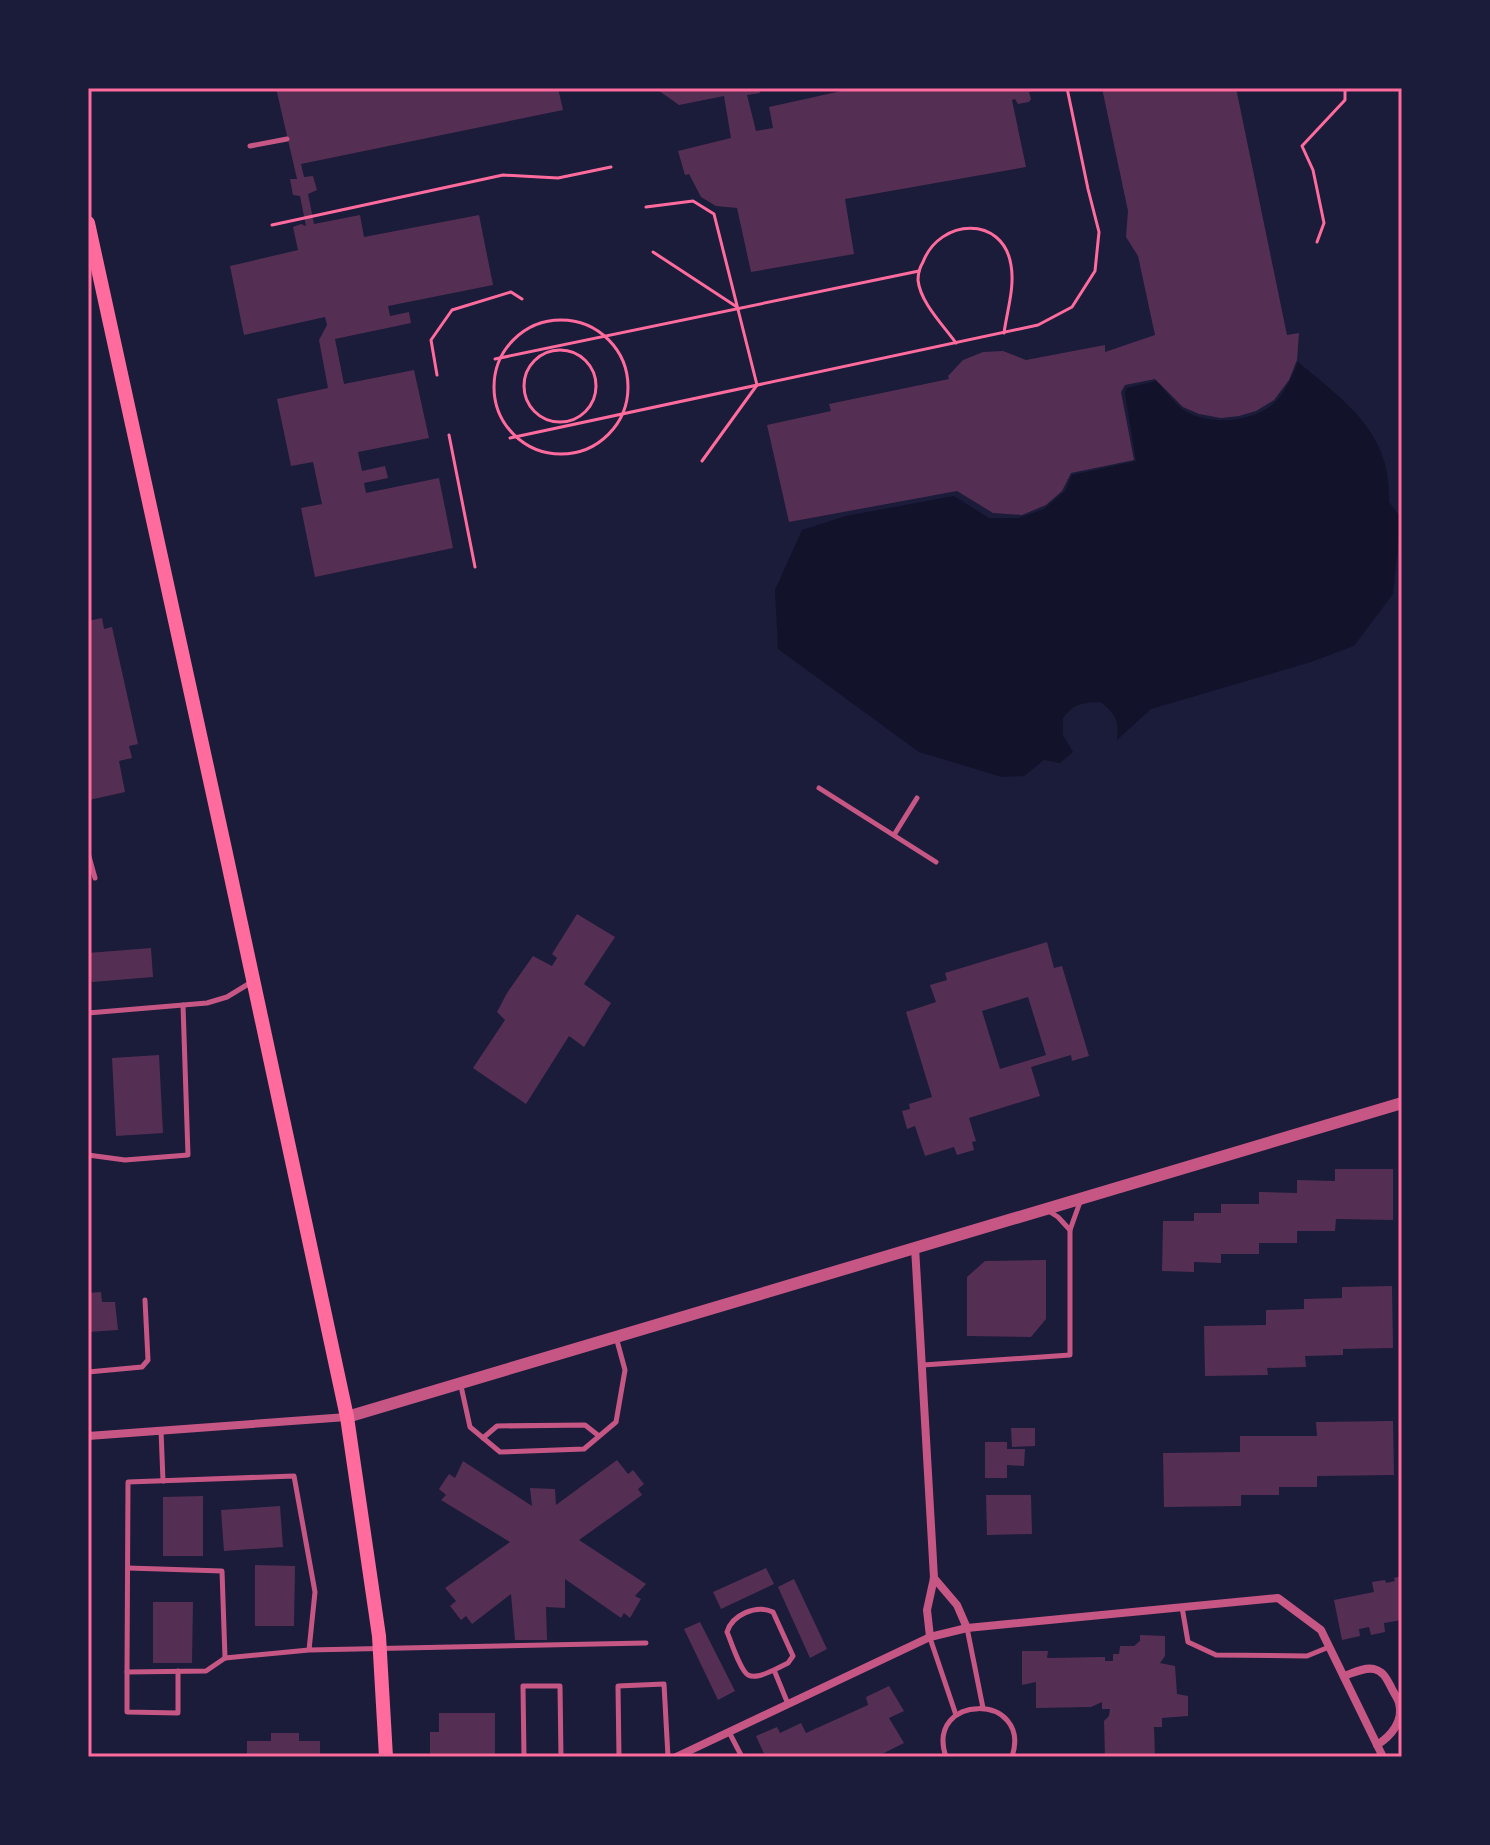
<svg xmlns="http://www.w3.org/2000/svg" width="1490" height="1845" font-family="Helvetica,sans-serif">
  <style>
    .water { fill: #12122b }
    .building { fill: #542f53; fill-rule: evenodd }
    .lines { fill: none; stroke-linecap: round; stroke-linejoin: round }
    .path { stroke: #ff6b9d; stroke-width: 3 }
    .service { stroke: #c65784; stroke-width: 5 }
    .minor { stroke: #c65784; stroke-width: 8 }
    .tertiary { stroke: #c65784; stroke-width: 12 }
    .secondary { stroke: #ff6b9d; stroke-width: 14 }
    .neatline { fill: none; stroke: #ff6b9d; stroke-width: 3 }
  </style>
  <rect width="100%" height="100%" fill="#1b1b3a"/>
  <path class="water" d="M1298,362C1346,402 1392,433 1389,502L1401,518L1393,594L1354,646L1311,662L1151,709L1117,740C1119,720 1116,715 1101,702C1081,703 1075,703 1063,718V735L1073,752L1060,763L1044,760L1024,776L1002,777L919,752L778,649L775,590L802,530L846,516L954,496L989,518H1019L1044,509L1065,491L1072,475L1136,461L1125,393L1127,388L1156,381C1165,390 1173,401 1182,409C1206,426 1250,423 1272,405C1285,394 1292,377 1298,362Z"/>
  <g class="building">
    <polygon points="276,88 558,88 563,110 301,164 304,177 313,176 317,190 308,194 314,224 360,215 364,237 479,215 493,285 388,306 390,316 409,312 411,323 335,339 344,384 414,370 429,438 358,452 362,471 385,466 388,478 364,483 366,493 439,478 453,548 315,577 301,508 322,504 313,462 291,466 277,399 328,388 319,340 327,325 325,317 244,335 230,266 298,250 293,227 301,224 306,226 300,196 293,195 290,179 297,179"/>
    <polygon points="655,88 759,88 760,93 747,95 756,131 773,128 769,107 846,90 845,88 1041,88 1041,89 1029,92 1031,99 1029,102 1018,104 1015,99 1012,100 1026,167 845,199 854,254 751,272 737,208 716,206 701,197 689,174 685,175 678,151 731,138 724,96 679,105"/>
    <polygon points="1102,88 1236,88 1287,335 1299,333 1297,360 1289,380 1274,400 1256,411 1239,416 1221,418 1199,414 1183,407 1155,379 1125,385 1121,392 1134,460 1071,473 1062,491 1046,505 1022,515 993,513 957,491 789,522 767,425 831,411 829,404 949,379 948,376 963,360 983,352 1003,351 1026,360 1105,345 1105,352 1155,335 1138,256 1126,237 1128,211"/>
    <polygon points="102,618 104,629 112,627 138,744 129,746 132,758 119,761 125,792 89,800 88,621"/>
    <polygon points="577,914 615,937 584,984 611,1003 584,1047 569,1036 526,1104 473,1068 505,1020 497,1012 507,993 533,956 552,966 557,958 552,954"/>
    <path d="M1047,942L1054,968L1062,966L1089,1056L1072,1061L1071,1055L1031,1067L1040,1096L969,1118L976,1141L972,1142L974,1150L957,1155L954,1147L925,1156L915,1126L907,1129L902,1111L910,1109L909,1104L932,1097L906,1012L936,1002L930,985L947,980L945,973ZM1028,997L1046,1055L1000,1069L982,1011Z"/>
    <polygon points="151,948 153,977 92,982 91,977 88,977 88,953"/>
    <polygon points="159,1055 163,1133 116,1136 112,1058"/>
    <polygon points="1335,1169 1393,1169 1393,1220 1336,1219 1335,1231 1297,1231 1297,1243 1259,1243 1259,1254 1221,1254 1221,1263 1194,1262 1194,1272 1162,1271 1163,1221 1194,1221 1194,1213 1221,1213 1221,1204 1259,1204 1259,1192 1297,1193 1297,1180 1335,1181"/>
    <polygon points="1046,1260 1046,1319 1031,1337 967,1336 967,1277 985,1261"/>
    <polygon points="1392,1286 1393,1348 1343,1349 1343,1355 1305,1356 1306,1367 1267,1368 1268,1375 1205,1376 1204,1326 1266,1325 1266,1310 1304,1309 1304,1299 1342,1298 1342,1287"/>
    <polygon points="101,1292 102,1302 115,1302 118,1330 88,1332 88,1293"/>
    <polygon points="1393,1421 1394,1475 1317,1476 1317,1487 1279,1487 1279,1495 1241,1495 1241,1506 1164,1507 1163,1453 1240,1452 1240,1436 1317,1436 1316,1422"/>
    <polygon points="1011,1428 1035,1428 1035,1446 1012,1447"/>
    <polygon points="985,1442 1007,1442 1007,1449 1025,1449 1024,1466 1007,1465 1007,1478 985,1478"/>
    <polygon points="617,1460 628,1474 633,1470 644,1484 638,1489 642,1495 579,1540 646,1584 635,1596 641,1599 630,1618 624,1613 621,1618 565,1579 565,1608 546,1607 547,1640 515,1640 511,1594 472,1624 466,1616 461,1620 450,1606 456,1601 445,1588 510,1542 441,1500 446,1495 439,1489 449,1474 455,1478 463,1461 532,1506 530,1488 555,1489 556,1505"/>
    <polygon points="986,1495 1031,1495 1032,1534 987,1535"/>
    <polygon points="203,1496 203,1556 163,1556 163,1497"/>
    <polygon points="280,1506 283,1547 224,1551 221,1510"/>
    <polygon points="255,1565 295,1566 294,1626 255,1626"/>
    <polygon points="766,1568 774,1584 721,1609 713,1592"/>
    <polygon points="1402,1576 1402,1620 1384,1623 1385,1632 1371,1635 1369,1627 1359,1629 1360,1636 1342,1640 1334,1600 1374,1592 1372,1582 1385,1580 1386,1583 1395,1581 1394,1578"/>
    <polygon points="794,1579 827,1649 810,1658 778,1587"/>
    <polygon points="153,1602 193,1602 192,1663 153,1663"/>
    <polygon points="700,1622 735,1691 718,1700 684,1629"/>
    <polygon points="1140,1635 1165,1636 1165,1656 1160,1663 1175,1666 1177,1694 1188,1696 1188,1716 1162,1718 1162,1727 1154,1727 1155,1757 1105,1757 1104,1721 1109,1716 1110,1709 1102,1709 1102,1702 1091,1707 1036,1708 1036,1682 1022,1685 1022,1651 1048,1651 1047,1658 1105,1657 1105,1661 1113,1661 1113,1654 1119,1654 1120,1646 1134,1646 1140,1641"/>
    <polygon points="889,1686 904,1711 889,1718 904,1743 876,1757 772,1757 769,1754 765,1756 756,1736 777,1727 780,1733 801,1723 806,1733 868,1705 866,1697"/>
    <polygon points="439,1713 495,1713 495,1757 430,1757 430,1732 439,1732"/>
    <polygon points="271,1733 299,1733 299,1741 320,1741 320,1757 247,1757 247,1741 271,1741"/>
  </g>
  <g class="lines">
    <g class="path">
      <polyline points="646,207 693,201 714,214 757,385 702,461"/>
      <polyline points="272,225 503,175 558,178 611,167"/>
      <polyline points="1317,242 1324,223 1313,170 1302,146 1345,100 1345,88"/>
      <polyline points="653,252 737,307"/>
      <circle cx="561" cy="387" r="67"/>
      <path d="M956,343C943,325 920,302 918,280C918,274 920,267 923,262C940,218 1003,215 1011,265C1015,287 1007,311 1004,333"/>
      <circle cx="560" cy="386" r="36"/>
      <polyline points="495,359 919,271"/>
      <polyline points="437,375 431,340 452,310 511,292 522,299"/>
      <polyline points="449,435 475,567"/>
      <polyline points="510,438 1038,325 1072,307 1095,271 1099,232 1088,189 1067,88"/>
    </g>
    <g class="service">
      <polyline points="250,146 287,139"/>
      <polyline points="819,788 936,862"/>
      <polyline points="894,835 917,798"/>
      <polyline points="88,853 95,878"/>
      <polyline points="88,1013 207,1003 227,997 250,983"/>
      <polyline points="88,1155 125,1160 188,1155 183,1005"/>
      <polyline points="1047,1210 1058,1217 1070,1230"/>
      <polyline points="923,1365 1070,1355 1070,1230 1080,1202"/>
      <polyline points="88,1372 142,1367 148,1360 145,1300"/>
      <polyline points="461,1386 470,1427 500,1452 584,1449 616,1422 625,1370 616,1337"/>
      <polyline points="161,1430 163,1481"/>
      <polyline points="483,1438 497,1426 585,1425 599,1436"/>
      <polyline points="128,1568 222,1571 225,1658"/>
      <polyline points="1182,1607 1188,1642 1216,1655 1307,1656 1329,1647"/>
      <polyline points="967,1628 983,1708"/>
      <polyline points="930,1638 956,1715"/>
      <polyline points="309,1650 315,1592 294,1476 128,1482 127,1672 206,1671 225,1658 309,1650 646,1643"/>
      <path d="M774,1670L788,1663L793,1656L773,1612C756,1604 732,1615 727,1632C731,1641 740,1670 748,1675C756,1679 766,1673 774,1670L788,1704"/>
      <polyline points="127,1672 127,1712 178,1713 178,1671"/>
      <polyline points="729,1732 742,1757"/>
      <polyline points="146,1757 221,1757"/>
      <polyline points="524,1757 523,1686 560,1686 561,1757"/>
      <polyline points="619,1757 618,1686 664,1684 668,1757"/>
      <path d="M946,1757C924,1693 1033,1692 1012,1757"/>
    </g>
    <g class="minor">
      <polyline points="915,1247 934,1578 927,1610 930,1637"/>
      <polyline points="88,1436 347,1417"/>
      <polyline points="934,1578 957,1605 967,1628"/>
      <path d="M1344,1676C1353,1673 1364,1667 1374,1669C1384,1672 1386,1678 1391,1687C1393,1692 1398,1698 1399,1703C1404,1721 1391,1736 1377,1745"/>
      <polyline points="676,1757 930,1637 967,1628 1278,1598 1321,1630 1383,1757"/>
    </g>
    <polyline class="tertiary" points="347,1417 1402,1103"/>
    <polyline class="secondary" points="88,223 225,849 347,1417 379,1636 386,1757"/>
  </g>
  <rect width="1490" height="1845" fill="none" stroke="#1b1b3a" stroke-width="180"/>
  <rect x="90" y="90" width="1310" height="1665" class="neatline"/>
</svg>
